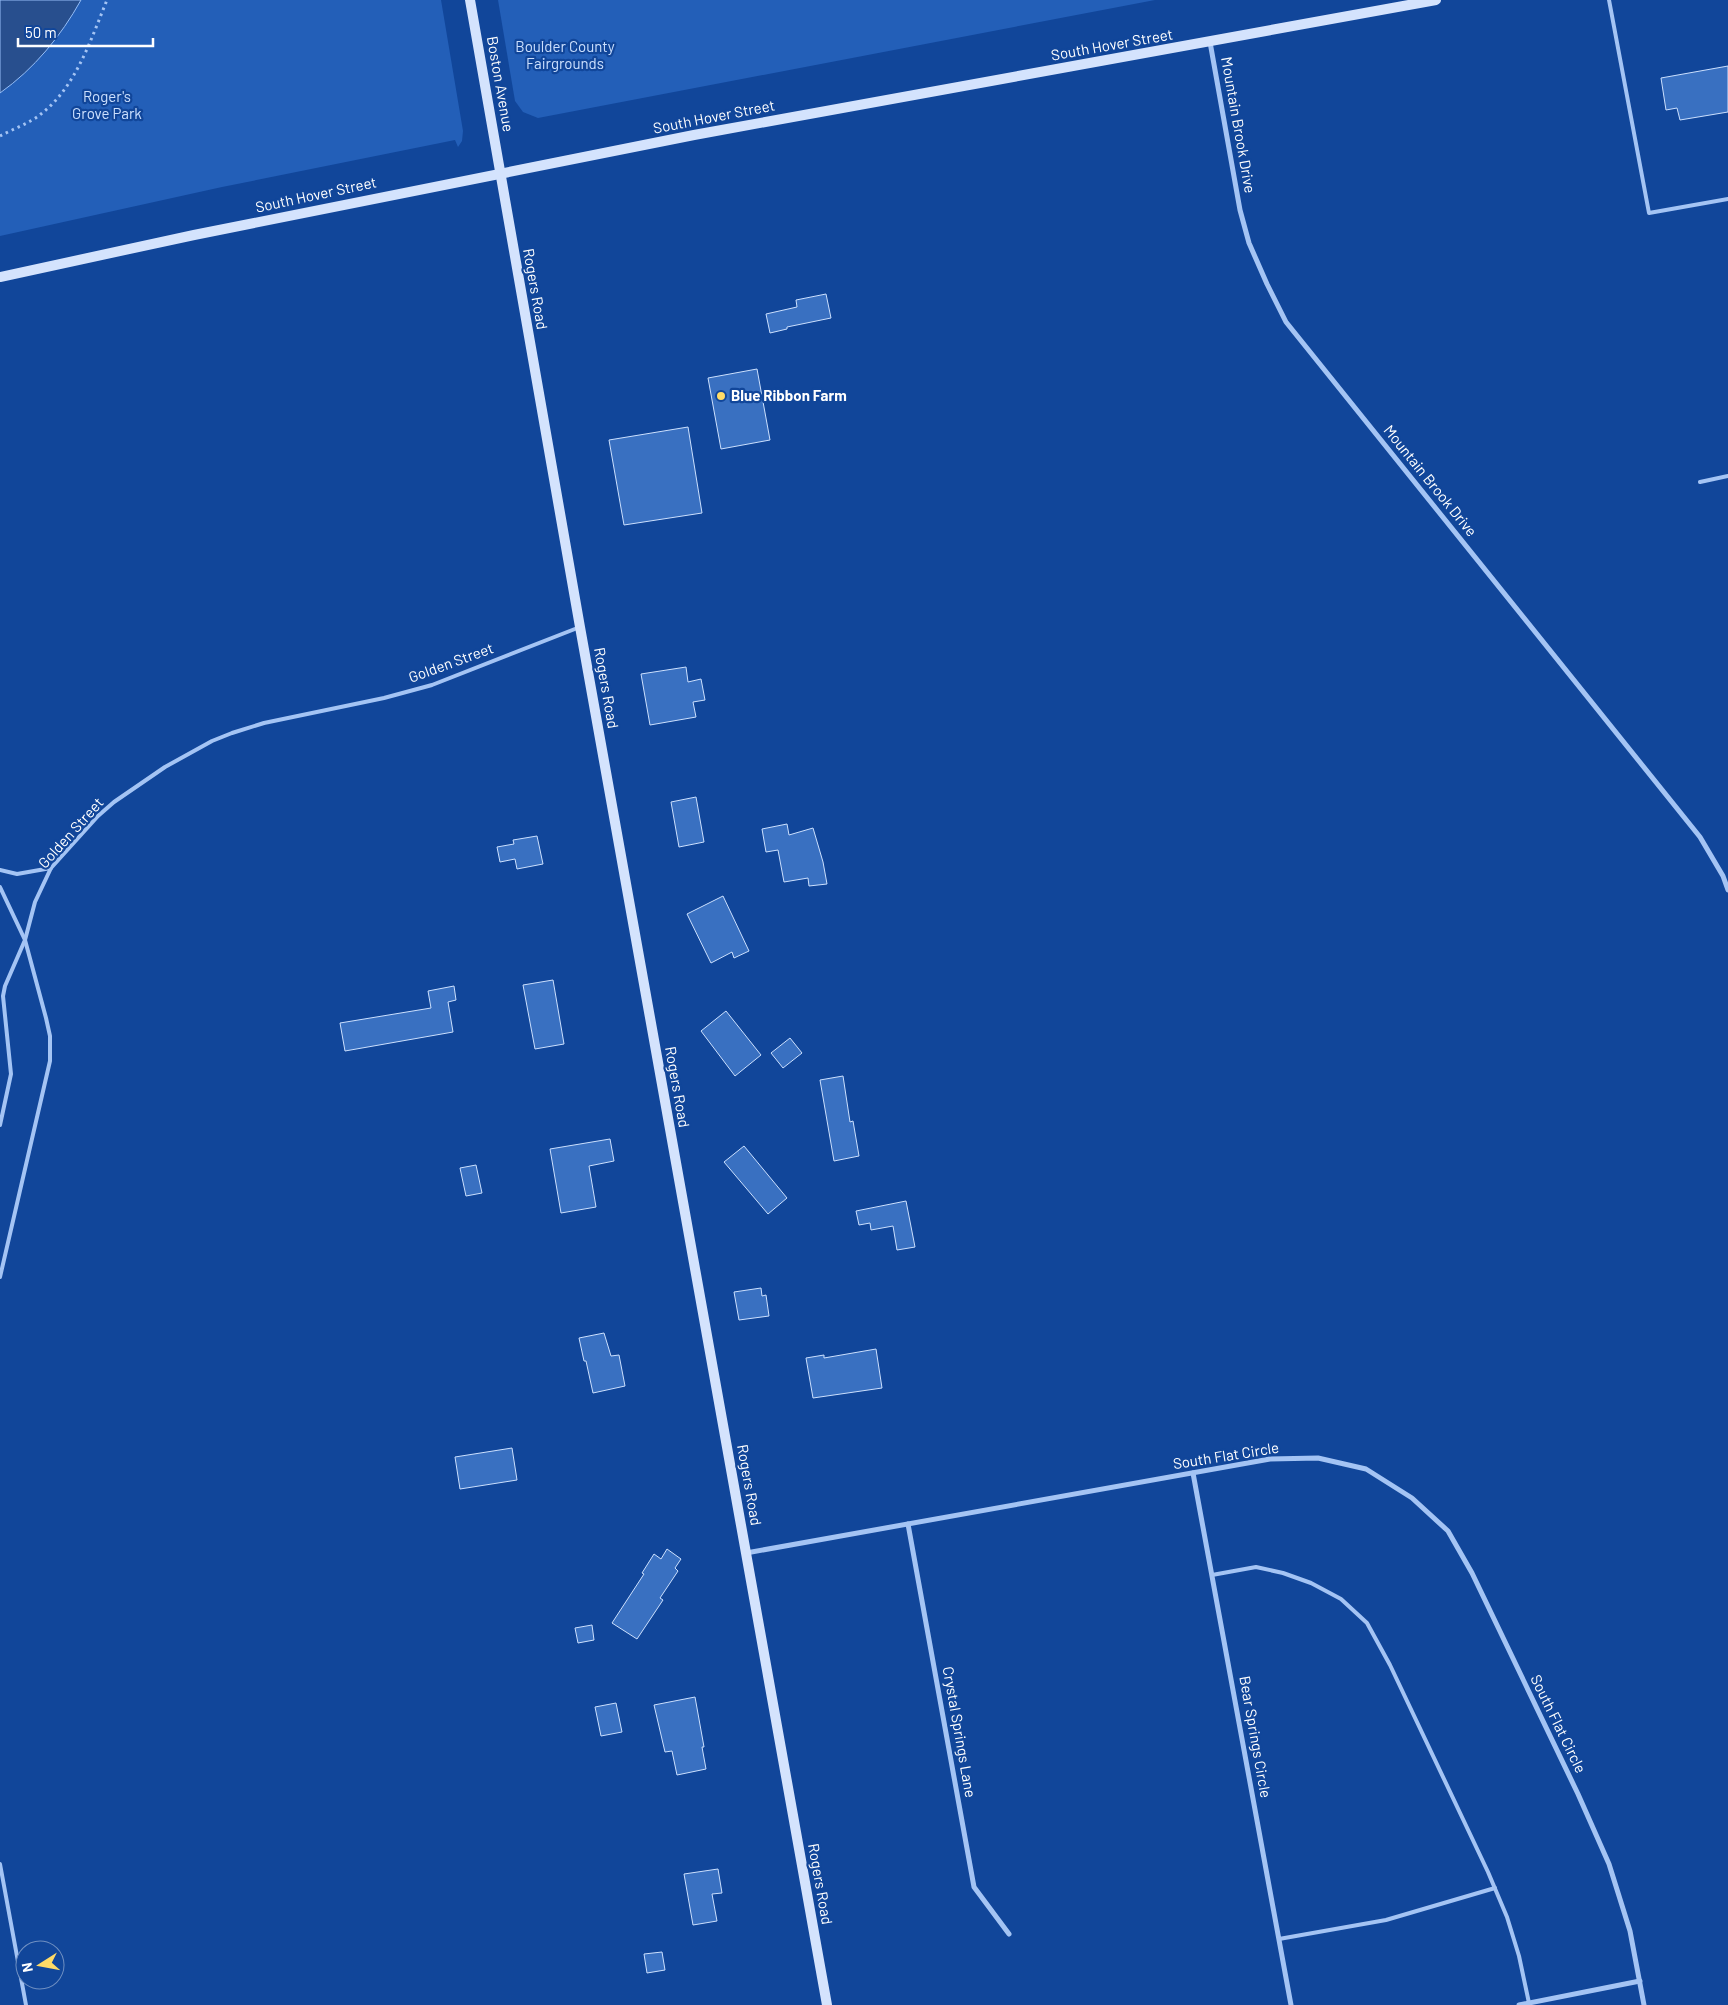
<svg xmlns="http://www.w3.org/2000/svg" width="1728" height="2005" font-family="Barlow,sans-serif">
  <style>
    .green { fill: #235fb8 }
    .water { fill: #284f8e; stroke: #95bef8 }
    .building { fill: #3970c1; stroke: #cce0fe }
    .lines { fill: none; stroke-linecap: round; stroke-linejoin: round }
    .path { stroke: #a4c4f4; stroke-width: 3; stroke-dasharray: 2.5 4; stroke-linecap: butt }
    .lane { stroke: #a4c4f4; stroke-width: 4 }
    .street { stroke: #a4c4f4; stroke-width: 5 }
    .secondary { stroke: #d4e3fd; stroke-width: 10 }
    .poi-dot { fill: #ffdb67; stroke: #11469a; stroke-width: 2 }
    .labels { text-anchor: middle; stroke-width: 4.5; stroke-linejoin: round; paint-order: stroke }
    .street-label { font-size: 15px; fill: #fff; stroke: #11469a }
    .park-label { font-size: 15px; fill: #cce0fe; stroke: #11469a }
    .poi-label { font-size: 15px; font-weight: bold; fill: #fff; stroke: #11469a; text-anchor: start }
  </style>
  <rect width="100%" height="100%" fill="#11469a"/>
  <g class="green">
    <polygon points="0,0 441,0 463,131 462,141 458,147 455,140 222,187 0,236"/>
    <polygon points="498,0 1155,0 538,118 523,112 515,101"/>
  </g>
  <path class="water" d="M0,0H81C61,36 34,69 0,93Z"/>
  <g class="building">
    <polygon points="1728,66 1728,112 1680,120 1677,108 1666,110 1661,78"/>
    <polygon points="826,294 831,318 787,327 787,329 770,333 766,314 797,307 796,300"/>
    <polygon points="757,369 770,440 721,449 708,378"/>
    <polygon points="688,427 702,513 624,525 609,440"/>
    <polygon points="686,667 688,682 701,679 705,700 693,702 696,717 650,725 641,674"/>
    <polygon points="696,797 704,842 679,847 671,802"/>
    <polygon points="787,824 789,835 813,828 823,862 827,884 809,886 808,878 784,882 778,850 766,852 762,829"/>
    <polygon points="537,836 543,864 517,869 515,859 500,862 497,847 514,844 513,840"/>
    <polygon points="723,896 749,951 734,958 732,952 711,963 687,914"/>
    <polygon points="553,980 564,1044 535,1049 523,985"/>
    <polygon points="454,986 456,1000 448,1002 453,1032 345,1051 340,1023 431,1008 428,991"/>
    <polygon points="726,1011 761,1055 735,1076 701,1031"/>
    <polygon points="790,1038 802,1053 783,1068 771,1053"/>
    <polygon points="843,1076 850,1122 853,1121 859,1156 834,1161 820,1080"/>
    <polygon points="610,1139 614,1161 589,1166 596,1207 561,1213 550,1149"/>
    <polygon points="744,1146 787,1198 768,1214 724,1162"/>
    <polygon points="476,1165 482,1193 466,1196 460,1168"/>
    <polygon points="906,1201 915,1247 897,1250 893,1226 871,1230 870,1223 859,1225 856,1211"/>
    <polygon points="761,1288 762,1296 766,1295 769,1316 739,1320 734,1292"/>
    <polygon points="604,1333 611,1356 619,1355 625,1386 593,1393 586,1361 584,1361 579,1338"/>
    <polygon points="876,1349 882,1388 813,1398 806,1358 824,1355 824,1358"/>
    <polygon points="512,1448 517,1480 460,1489 455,1457"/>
    <polygon points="667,1549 681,1559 675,1568 678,1571 660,1598 663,1600 637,1639 612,1623 644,1574 642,1573 654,1554 661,1559"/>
    <polygon points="592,1625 594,1640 578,1643 575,1628"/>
    <polygon points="695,1697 704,1747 702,1747 706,1769 677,1775 672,1751 665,1752 654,1705"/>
    <polygon points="616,1703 622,1732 601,1736 595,1707"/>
    <polygon points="718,1869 722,1893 712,1894 717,1921 693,1925 684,1874"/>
    <polygon points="662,1952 665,1970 647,1973 644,1954"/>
  </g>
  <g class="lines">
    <path class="path" d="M0,136C13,129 30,123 41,114C76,87 91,39 107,0"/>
    <g class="lane">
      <polyline points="1609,0 1649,213 1728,199"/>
      <polyline points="1700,482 1728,476"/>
      <polyline points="0,870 17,874 51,868"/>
      <polyline points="0,887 25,940 5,986 3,996 11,1074 0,1125"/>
      <polyline points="0,1277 50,1061 50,1036 46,1018 25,940 35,902 51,868 98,816 114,802 165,767 212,741 232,733 264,723 384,698 432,685 580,627"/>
      <polyline points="1212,1575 1256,1567 1283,1573 1311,1583 1341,1599 1367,1623 1390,1665 1488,1872 1507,1917 1519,1956 1529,2003"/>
      <polyline points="0,1864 26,2005"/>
      <polyline points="1279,1939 1386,1920 1495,1888"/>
    </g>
    <g class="street">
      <polyline points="1210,42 1240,210 1249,243 1267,284 1286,322 1700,837 1723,876 1728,890"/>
      <polyline points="1193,1473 1291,2005"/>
      <polyline points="908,1524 974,1887 1009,1934"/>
      <polyline points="746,1553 1270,1459 1318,1458 1366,1469 1412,1498 1448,1531 1472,1573 1578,1794 1609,1864 1630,1931 1644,2005"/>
      <polyline points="1519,2005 1640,1981"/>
    </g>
    <g class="secondary">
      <polyline points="470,0 580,627 827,2005"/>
      <polyline points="0,277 194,235 694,135 1436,0"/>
    </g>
  </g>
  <circle class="poi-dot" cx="721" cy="396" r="5"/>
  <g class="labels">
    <g class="street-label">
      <text transform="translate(1112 45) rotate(-10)" y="5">South Hover Street</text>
      <text transform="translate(500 84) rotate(80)" y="5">Boston Avenue</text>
      <text transform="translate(714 117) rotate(-11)" y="5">South Hover Street</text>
      <text transform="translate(1238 125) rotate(80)" y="5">Mountain Brook Drive</text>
      <text transform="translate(316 195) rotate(-12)" y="5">South Hover Street</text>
      <text transform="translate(535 289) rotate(80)" y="5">Rogers Road</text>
      <text transform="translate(1430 481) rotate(51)" y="5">Mountain Brook Drive</text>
      <text transform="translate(451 663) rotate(-20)" y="5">Golden Street</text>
      <text transform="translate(606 688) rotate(80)" y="5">Rogers Road</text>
      <text transform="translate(71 833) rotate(-48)" y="5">Golden Street</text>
      <text transform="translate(677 1087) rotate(80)" y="5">Rogers Road</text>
      <text transform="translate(1226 1456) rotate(-9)" y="5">South Flat Circle</text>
      <text transform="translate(749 1485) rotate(80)" y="5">Rogers Road</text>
      <text transform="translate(1558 1724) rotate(64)" y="5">South Flat Circle</text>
      <text transform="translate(959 1732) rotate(80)" y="5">Crystal Springs Lane</text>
      <text transform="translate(1255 1737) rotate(80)" y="5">Bear Springs Circle</text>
      <text transform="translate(820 1884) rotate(80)" y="5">Rogers Road</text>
    </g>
    <g class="park-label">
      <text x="565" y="52">Boulder County<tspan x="565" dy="17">Fairgrounds</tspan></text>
      <text x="107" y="102">Roger's<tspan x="107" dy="17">Grove Park</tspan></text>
    </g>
    <g class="poi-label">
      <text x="731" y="401">Blue Ribbon Farm</text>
    </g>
  </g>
  <g transform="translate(40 1965) rotate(259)"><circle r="24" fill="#11469a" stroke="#7090c2"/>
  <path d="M0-4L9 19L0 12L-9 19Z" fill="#ffdb67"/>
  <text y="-8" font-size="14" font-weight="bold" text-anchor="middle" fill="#ffffff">N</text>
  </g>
  <path d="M18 38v8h135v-8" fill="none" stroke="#ffffff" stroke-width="2.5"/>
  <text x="25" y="38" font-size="15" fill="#ffffff" stroke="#11469a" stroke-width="4" paint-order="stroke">50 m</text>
</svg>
